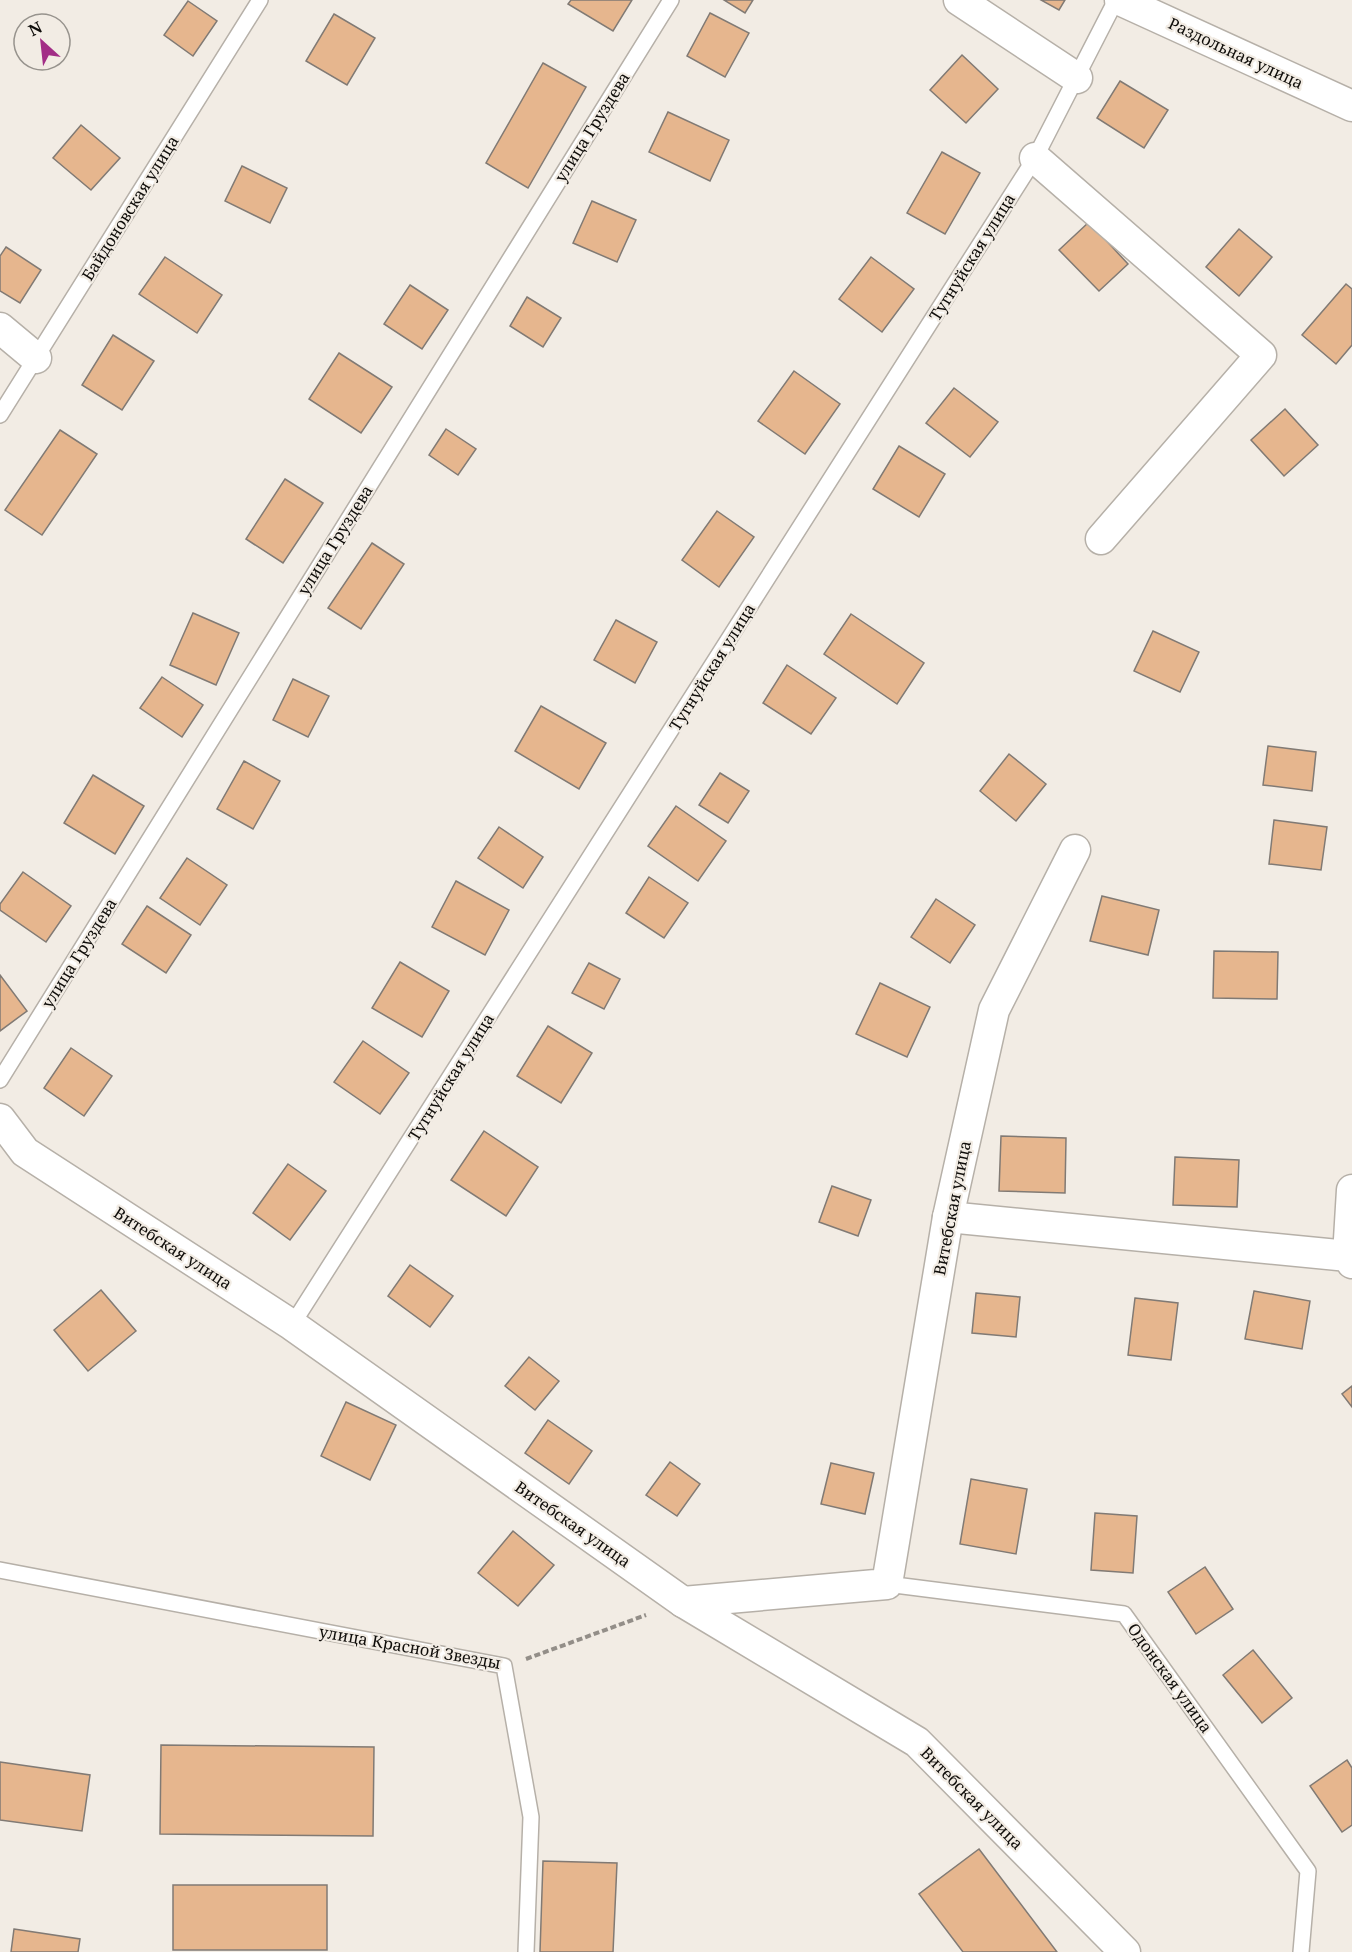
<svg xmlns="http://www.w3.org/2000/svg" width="1352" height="1952" font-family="'Noto Serif',serif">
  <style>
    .building { fill: #e6b68e; stroke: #817a74; stroke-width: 1.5 }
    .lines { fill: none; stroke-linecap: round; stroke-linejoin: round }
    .lane-casing { stroke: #b6b0a8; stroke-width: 18 }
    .street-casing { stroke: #b6b0a8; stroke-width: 33 }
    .path { stroke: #938e88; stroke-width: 4; stroke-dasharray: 6 3; stroke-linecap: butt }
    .lane { stroke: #fff; stroke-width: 15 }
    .street { stroke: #fff; stroke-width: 30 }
    .labels { text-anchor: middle; stroke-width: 4.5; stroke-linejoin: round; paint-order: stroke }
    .street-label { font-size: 16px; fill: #0f0d0a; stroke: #f2ece4 }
  </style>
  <rect width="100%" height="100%" fill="#f2ece4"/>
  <g class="building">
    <polygon points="571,0 632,0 613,31 568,4"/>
    <polygon points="724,0 753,0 745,13"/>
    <polygon points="1041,0 1065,0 1059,10"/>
    <polygon points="188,1 217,21 193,56 164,35"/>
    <polygon points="710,13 749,33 725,77 687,56"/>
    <polygon points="334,14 375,38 347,85 306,61"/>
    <polygon points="962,55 998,89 966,123 930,90"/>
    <polygon points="543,63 586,87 528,188 486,163"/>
    <polygon points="1120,81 1168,110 1144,148 1097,118"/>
    <polygon points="668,112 729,140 710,181 649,152"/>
    <polygon points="81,125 120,158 91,190 53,158"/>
    <polygon points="942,152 980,173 945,234 907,213"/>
    <polygon points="242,166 287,188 270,223 225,201"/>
    <polygon points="592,201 636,220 617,262 573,243"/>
    <polygon points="1089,222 1128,264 1099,291 1059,250"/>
    <polygon points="1239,229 1272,257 1239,296 1206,267"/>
    <polygon points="6,247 41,270 20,303 0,291 0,256"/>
    <polygon points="165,257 222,295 197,333 139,294"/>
    <polygon points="871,257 914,289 882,332 839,299"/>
    <polygon points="1346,284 1352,289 1352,345 1336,364 1302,335"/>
    <polygon points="410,285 448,310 422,349 384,324"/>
    <polygon points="527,297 561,318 543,347 510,326"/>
    <polygon points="113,335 154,361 122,410 82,385"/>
    <polygon points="339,353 392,387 361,433 309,399"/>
    <polygon points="794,371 840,404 805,454 758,421"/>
    <polygon points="954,388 998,422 970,457 926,423"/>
    <polygon points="1285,409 1318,445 1284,476 1251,440"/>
    <polygon points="446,429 476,449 458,475 429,455"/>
    <polygon points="60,430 97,454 42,535 5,510"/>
    <polygon points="899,446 945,474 919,517 873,489"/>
    <polygon points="285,479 323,503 283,563 246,539"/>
    <polygon points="717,511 754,537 719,587 682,560"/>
    <polygon points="372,543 404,564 361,629 328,608"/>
    <polygon points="193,613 239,633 216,685 170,665"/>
    <polygon points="851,614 924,663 897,704 824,654"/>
    <polygon points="616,620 657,642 635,683 594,660"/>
    <polygon points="1153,631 1199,652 1180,692 1134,671"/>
    <polygon points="787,665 836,698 811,734 763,703"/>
    <polygon points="162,677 203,705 182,737 140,708"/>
    <polygon points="293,679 329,696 308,737 273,720"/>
    <polygon points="541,706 606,743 579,789 515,751"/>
    <polygon points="1268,746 1316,752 1312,791 1263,785"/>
    <polygon points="1009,754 1046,784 1016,821 980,791"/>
    <polygon points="244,761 280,781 253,829 217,809"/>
    <polygon points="720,773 749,791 728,823 699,805"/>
    <polygon points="93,775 144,806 115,854 64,823"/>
    <polygon points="676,806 726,841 698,881 648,846"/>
    <polygon points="1274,820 1327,827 1321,870 1269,864"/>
    <polygon points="499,827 543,857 523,888 478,858"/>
    <polygon points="187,858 227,885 200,925 160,898"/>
    <polygon points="23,872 71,906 46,942 0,910 0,904"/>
    <polygon points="649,877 688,903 664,938 626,913"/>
    <polygon points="456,881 509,910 485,955 432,927"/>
    <polygon points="1102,896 1159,910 1148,955 1090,941"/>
    <polygon points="936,899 975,925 950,963 911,937"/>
    <polygon points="147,906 191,935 166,973 122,944"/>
    <polygon points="1214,951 1278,952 1277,999 1213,998"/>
    <polygon points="400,962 449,991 422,1037 372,1008"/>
    <polygon points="589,963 620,979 604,1009 572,993"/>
    <polygon points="0,975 27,1011 0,1031"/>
    <polygon points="880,983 930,1007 907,1057 856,1034"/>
    <polygon points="548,1026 592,1053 561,1103 517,1076"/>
    <polygon points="363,1041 409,1073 380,1114 334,1082"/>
    <polygon points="71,1048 112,1076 84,1116 44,1088"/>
    <polygon points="484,1131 538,1167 506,1216 451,1180"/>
    <polygon points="1001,1136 1066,1138 1065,1193 999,1191"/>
    <polygon points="1175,1157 1239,1160 1237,1207 1173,1205"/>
    <polygon points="288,1164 326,1191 290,1240 253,1213"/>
    <polygon points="832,1186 871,1200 858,1236 819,1222"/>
    <polygon points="410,1265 453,1296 430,1327 388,1296"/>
    <polygon points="101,1290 136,1331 88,1371 54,1330"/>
    <polygon points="1254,1291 1310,1301 1302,1349 1245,1339"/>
    <polygon points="976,1293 1020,1297 1016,1337 972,1333"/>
    <polygon points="1135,1298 1178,1303 1171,1360 1128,1355"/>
    <polygon points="529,1357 559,1381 535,1410 505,1386"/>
    <polygon points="1352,1386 1352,1407 1342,1394"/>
    <polygon points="346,1402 396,1425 370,1480 321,1456"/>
    <polygon points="548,1420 592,1451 569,1484 525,1453"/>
    <polygon points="670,1462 700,1484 677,1516 646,1495"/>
    <polygon points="831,1463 874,1473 865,1514 821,1504"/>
    <polygon points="971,1479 1027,1489 1016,1554 960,1544"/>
    <polygon points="1095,1513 1137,1516 1133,1573 1091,1570"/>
    <polygon points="513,1531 554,1565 518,1606 478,1573"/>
    <polygon points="1205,1567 1233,1609 1196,1634 1168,1592"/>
    <polygon points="1253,1650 1292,1698 1262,1723 1223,1675"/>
    <polygon points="161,1745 374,1747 373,1836 160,1834"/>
    <polygon points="1347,1760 1352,1768 1352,1825 1342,1832 1310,1786"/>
    <polygon points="0,1762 90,1775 82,1831 0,1820"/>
    <polygon points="979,1849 1057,1952 963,1952 919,1894"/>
    <polygon points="543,1861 617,1863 613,1952 540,1952"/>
    <rect x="173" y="1885" width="154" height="65"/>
    <polygon points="14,1929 80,1939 78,1952 11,1952"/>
  </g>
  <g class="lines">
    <g class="lane-casing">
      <g id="lane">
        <polyline points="0,415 260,0"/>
        <polyline points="0,1080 671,0"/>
        <polyline points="292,1325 1035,158 1116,0"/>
        <polyline points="0,1570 504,1666 531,1817 526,1952"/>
        <polyline points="887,1584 1124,1614 1308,1871 1301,1952"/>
      </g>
    </g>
    <g class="street-casing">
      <g id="street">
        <polyline points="959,0 1077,78"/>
        <polyline points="1120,0 1352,106"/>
        <polyline points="1035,158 1261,355 1101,539"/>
        <polyline points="0,328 36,358"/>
        <polyline points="0,1119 25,1152 292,1325 683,1602 917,1742 1125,1952"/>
        <polyline points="948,1217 1348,1256 1352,1263"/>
        <polyline points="1348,1256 1352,1190"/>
        <polyline points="683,1602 887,1584 948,1217 994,1010 1075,850"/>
      </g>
    </g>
    <polyline class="path" points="526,1659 646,1615"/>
    <use href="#lane" class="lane"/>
    <use href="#street" class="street"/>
  </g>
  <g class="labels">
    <g class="street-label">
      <text transform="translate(1236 53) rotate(25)" y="6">Раздольная улица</text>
      <text transform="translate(592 127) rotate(-58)" y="6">улица Груздева</text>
      <text transform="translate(130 208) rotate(-58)" y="6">Байдоновская улица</text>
      <text transform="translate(972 257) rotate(-58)" y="6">Тугнуйская улица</text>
      <text transform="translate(335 540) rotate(-58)" y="6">улица Груздева</text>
      <text transform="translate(712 667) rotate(-58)" y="6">Тугнуйская улица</text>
      <text transform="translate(79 953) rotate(-58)" y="6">улица Груздева</text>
      <text transform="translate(451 1077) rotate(-58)" y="6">Тугнуйская улица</text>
      <text transform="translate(952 1208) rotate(-79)" y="6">Витебская улица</text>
      <text transform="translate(173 1248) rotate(33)" y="6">Витебская улица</text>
      <text transform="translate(573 1524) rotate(35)" y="6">Витебская улица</text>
      <text transform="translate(410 1647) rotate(10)" y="6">улица Красной Звезды</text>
      <text transform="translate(1170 1678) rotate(54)" y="6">Одонская улица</text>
      <text transform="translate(972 1798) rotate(45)" y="6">Витебская улица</text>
    </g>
  </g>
  <g transform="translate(42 42) rotate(333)"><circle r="28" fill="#f2ece4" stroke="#97938d" stroke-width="1.5"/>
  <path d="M0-4.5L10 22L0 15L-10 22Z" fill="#a22d86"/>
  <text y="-9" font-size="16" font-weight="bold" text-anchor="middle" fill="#0f0d0a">N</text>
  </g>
</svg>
